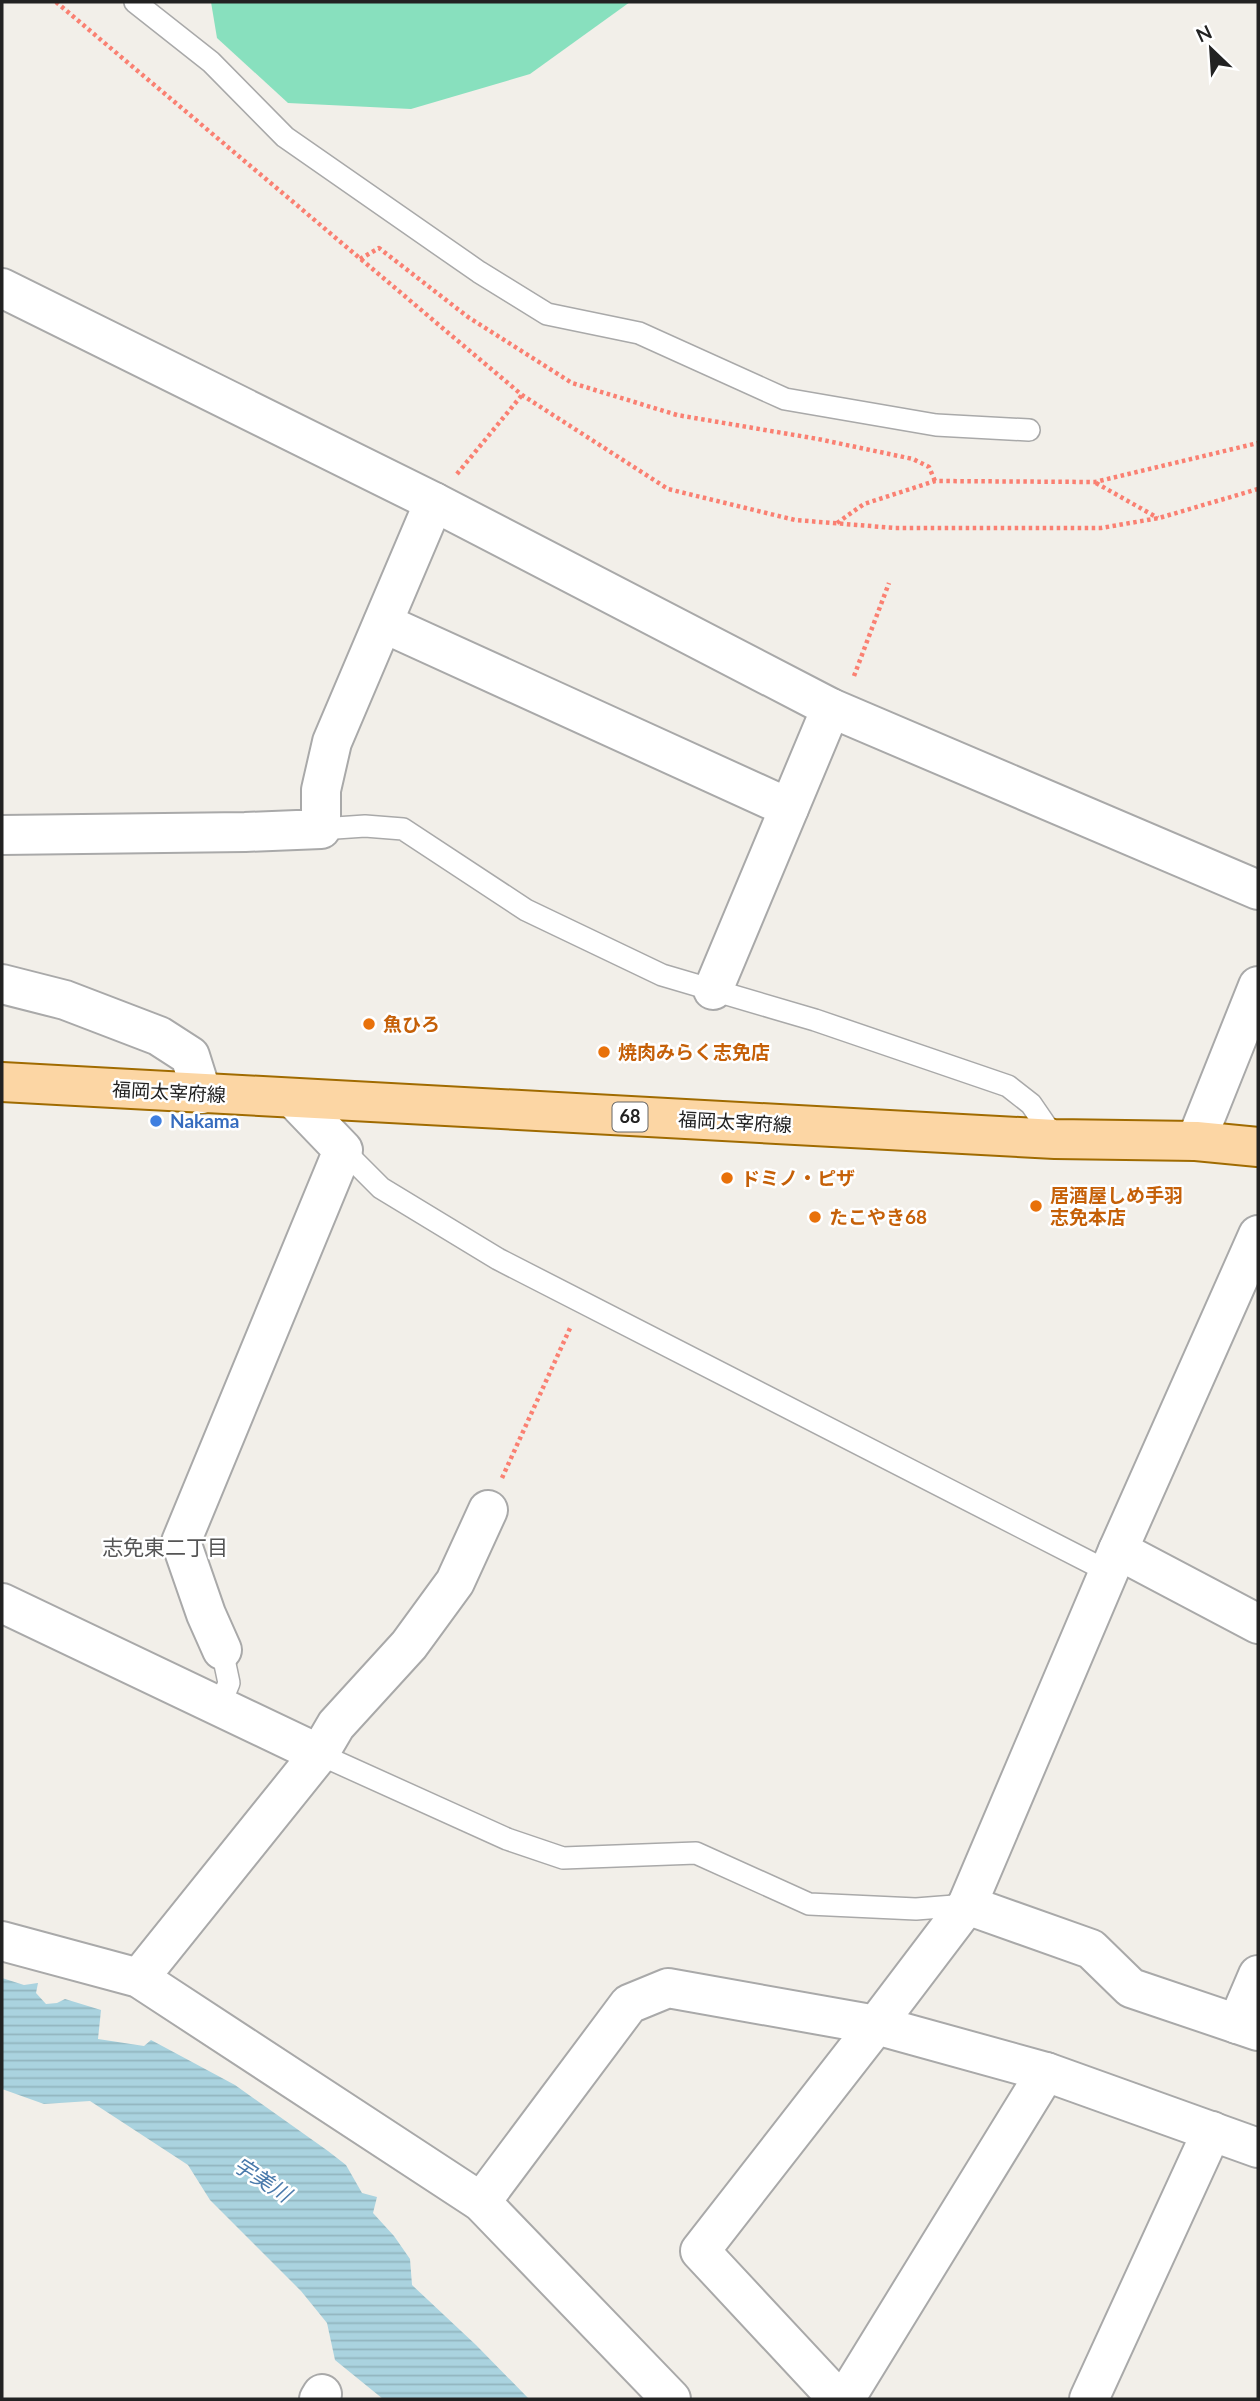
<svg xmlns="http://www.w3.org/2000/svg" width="1260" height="2401" font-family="Lato,'Noto Sans JP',sans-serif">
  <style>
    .pitch { fill: #88e0be }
    .water { fill: url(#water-rules) }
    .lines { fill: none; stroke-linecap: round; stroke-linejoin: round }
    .service-casing { stroke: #a9a9a9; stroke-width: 24 }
    .minor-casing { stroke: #a9a9a9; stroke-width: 42 }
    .tertiary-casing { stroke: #a9a9a9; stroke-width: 42 }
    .primary-casing { stroke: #a06b00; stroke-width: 42 }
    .path { stroke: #fa8072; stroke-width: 4.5; stroke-dasharray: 3.5 3.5; stroke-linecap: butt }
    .service { stroke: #fff; stroke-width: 21 }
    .minor { stroke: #fff; stroke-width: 38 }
    .tertiary { stroke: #fff; stroke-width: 38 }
    .primary { stroke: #fcd6a4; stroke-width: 38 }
    .food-dot { fill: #e8710a; stroke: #fff; stroke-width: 2.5 }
    .shop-dot { fill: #3f7fe0; stroke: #fff; stroke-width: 2.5 }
    .labels { text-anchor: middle; stroke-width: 5; stroke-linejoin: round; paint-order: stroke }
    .shield { fill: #fff; stroke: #646464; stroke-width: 2 }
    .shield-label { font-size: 18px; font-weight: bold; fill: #222 }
    .food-label { font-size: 19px; font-weight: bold; fill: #c56008; stroke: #fff; text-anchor: start }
    .street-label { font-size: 19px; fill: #222; stroke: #fff }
    .shop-label { font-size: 19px; font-weight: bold; fill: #366cbe; stroke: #fff; text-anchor: start }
    .neighbourhood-label { font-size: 21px; fill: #555; stroke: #fff }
    .water-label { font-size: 21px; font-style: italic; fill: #4a7aab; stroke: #fff }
  </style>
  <defs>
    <pattern id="water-rules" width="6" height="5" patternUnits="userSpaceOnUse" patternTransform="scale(1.75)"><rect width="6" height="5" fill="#aad3df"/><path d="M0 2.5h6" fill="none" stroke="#92b5bf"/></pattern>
  </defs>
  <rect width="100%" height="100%" fill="#f2efe9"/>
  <polygon class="pitch" points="211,2 630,2 530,74 411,109 288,103 217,38"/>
  <polygon class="water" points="2,1978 24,1985 38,1983 36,1993 46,2004 57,2003 65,1999 101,2010 98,2039 144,2046 151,2040 235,2085 328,2151 346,2165 362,2193 377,2197 373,2213 394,2236 410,2259 412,2285 476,2345 529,2399 383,2399 335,2360 327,2323 301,2291 210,2200 188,2165 90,2101 44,2104 2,2089"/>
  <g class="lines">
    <g class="service-casing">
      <g id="service">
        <polyline points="135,2 211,62 285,137 479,272 547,314 639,333 785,399 936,425 1029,430"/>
        <polyline points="321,829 365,826 403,829 526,910 662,975 815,1020 1008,1086 1031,1104 1055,1139"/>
        <polyline points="343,1150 381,1188 498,1259 1109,1572"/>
        <polyline points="219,1707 229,1683 222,1650"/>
        <polyline points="319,1754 507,1839 563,1858 696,1853 809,1904 916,1909 967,1905"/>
      </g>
    </g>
    <g class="minor-casing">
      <g id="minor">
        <polyline points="2,288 434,502 831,708 1258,890"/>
        <polyline points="383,623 789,808"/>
        <polyline points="2,835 245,832 321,829 321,790 332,742 434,502"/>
        <polyline points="2,984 65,1000 159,1036 190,1056 202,1094"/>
        <polyline points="713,990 831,708"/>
        <polyline points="1196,1141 1258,986"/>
        <polyline points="1118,1550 1258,1624"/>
        <polyline points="2,1603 319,1754"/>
        <polyline points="222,1650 206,1614 181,1542 343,1150 294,1099"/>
        <polyline points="2,1941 139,1978 481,2202 671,2399"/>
        <polyline points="139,1978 319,1754 336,1725 409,1645 455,1582 488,1510"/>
        <polyline points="1237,2024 1258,1975"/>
        <polyline points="481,2202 629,2004 668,1988 876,2025 967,1905 1091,1949 1131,1988 1258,2031"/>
        <polyline points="319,2399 322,2394"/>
        <polyline points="838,2399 700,2251 876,2025 1046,2072 1258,2148"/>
        <polyline points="845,2399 1046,2072"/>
        <polyline points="1089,2399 1212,2131"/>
      </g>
    </g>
    <g class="tertiary-casing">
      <polyline id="tertiary" points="967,1905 1118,1550 1258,1235"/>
    </g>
    <g class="primary-casing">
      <polyline id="primary" points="2,1082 1055,1139 1196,1141 1258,1147"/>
    </g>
    <g class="path">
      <polyline points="56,2 522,395 668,489 795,520 895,528 1101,528 1159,518 1258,489"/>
      <polyline points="360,259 379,248 468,317 572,383 677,415 818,439 913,459 929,467 935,481"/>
      <polyline points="457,474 522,395"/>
      <polyline points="1096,483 1158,518"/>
      <polyline points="837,523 864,504 935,481 1095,482 1258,443"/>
      <polyline points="854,676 889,583"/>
      <polyline points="502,1478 571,1326"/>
    </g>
    <use href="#service" class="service"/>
    <use href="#minor" class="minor"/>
    <use href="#tertiary" class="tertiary"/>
    <use href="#primary" class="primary"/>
  </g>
  <g class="food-dot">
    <circle cx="369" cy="1024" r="7"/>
    <circle cx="604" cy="1052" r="7"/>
    <circle cx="727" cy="1178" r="7"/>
    <circle cx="1036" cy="1206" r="7"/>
    <circle cx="815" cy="1217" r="7"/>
  </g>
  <circle class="shop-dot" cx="156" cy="1121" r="7"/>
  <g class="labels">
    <rect class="shield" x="612.5" y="1102.5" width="35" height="29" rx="5"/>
    <g class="shield-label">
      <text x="630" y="1123">68</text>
    </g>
    <g class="food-label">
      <text x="383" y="1031">魚ひろ</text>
      <text x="618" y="1059">焼肉みらく志免店</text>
      <text x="741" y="1185">ドミノ・ピザ</text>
      <text x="1050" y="1202">居酒屋しめ手羽<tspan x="1050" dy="22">志免本店</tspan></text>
      <text x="829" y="1224">たこやき68</text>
    </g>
    <g class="street-label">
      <text transform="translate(169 1092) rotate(3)" y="7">福岡太宰府線</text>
      <text transform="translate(735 1122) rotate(3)" y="7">福岡太宰府線</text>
    </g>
    <g class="shop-label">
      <text x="170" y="1128">Nakama</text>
    </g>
    <g class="neighbourhood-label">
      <text x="165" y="1555">志免東二丁目</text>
    </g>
    <g class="water-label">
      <text transform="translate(262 2180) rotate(33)" y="7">宇美川</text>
    </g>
  </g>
  <rect width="1260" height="2401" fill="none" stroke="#222222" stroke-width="7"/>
  <g transform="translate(1211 49) rotate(335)" stroke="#ffffff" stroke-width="5" paint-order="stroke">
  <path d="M0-5L12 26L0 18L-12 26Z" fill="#222222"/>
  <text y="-10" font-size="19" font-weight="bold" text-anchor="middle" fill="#222222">N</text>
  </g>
</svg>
